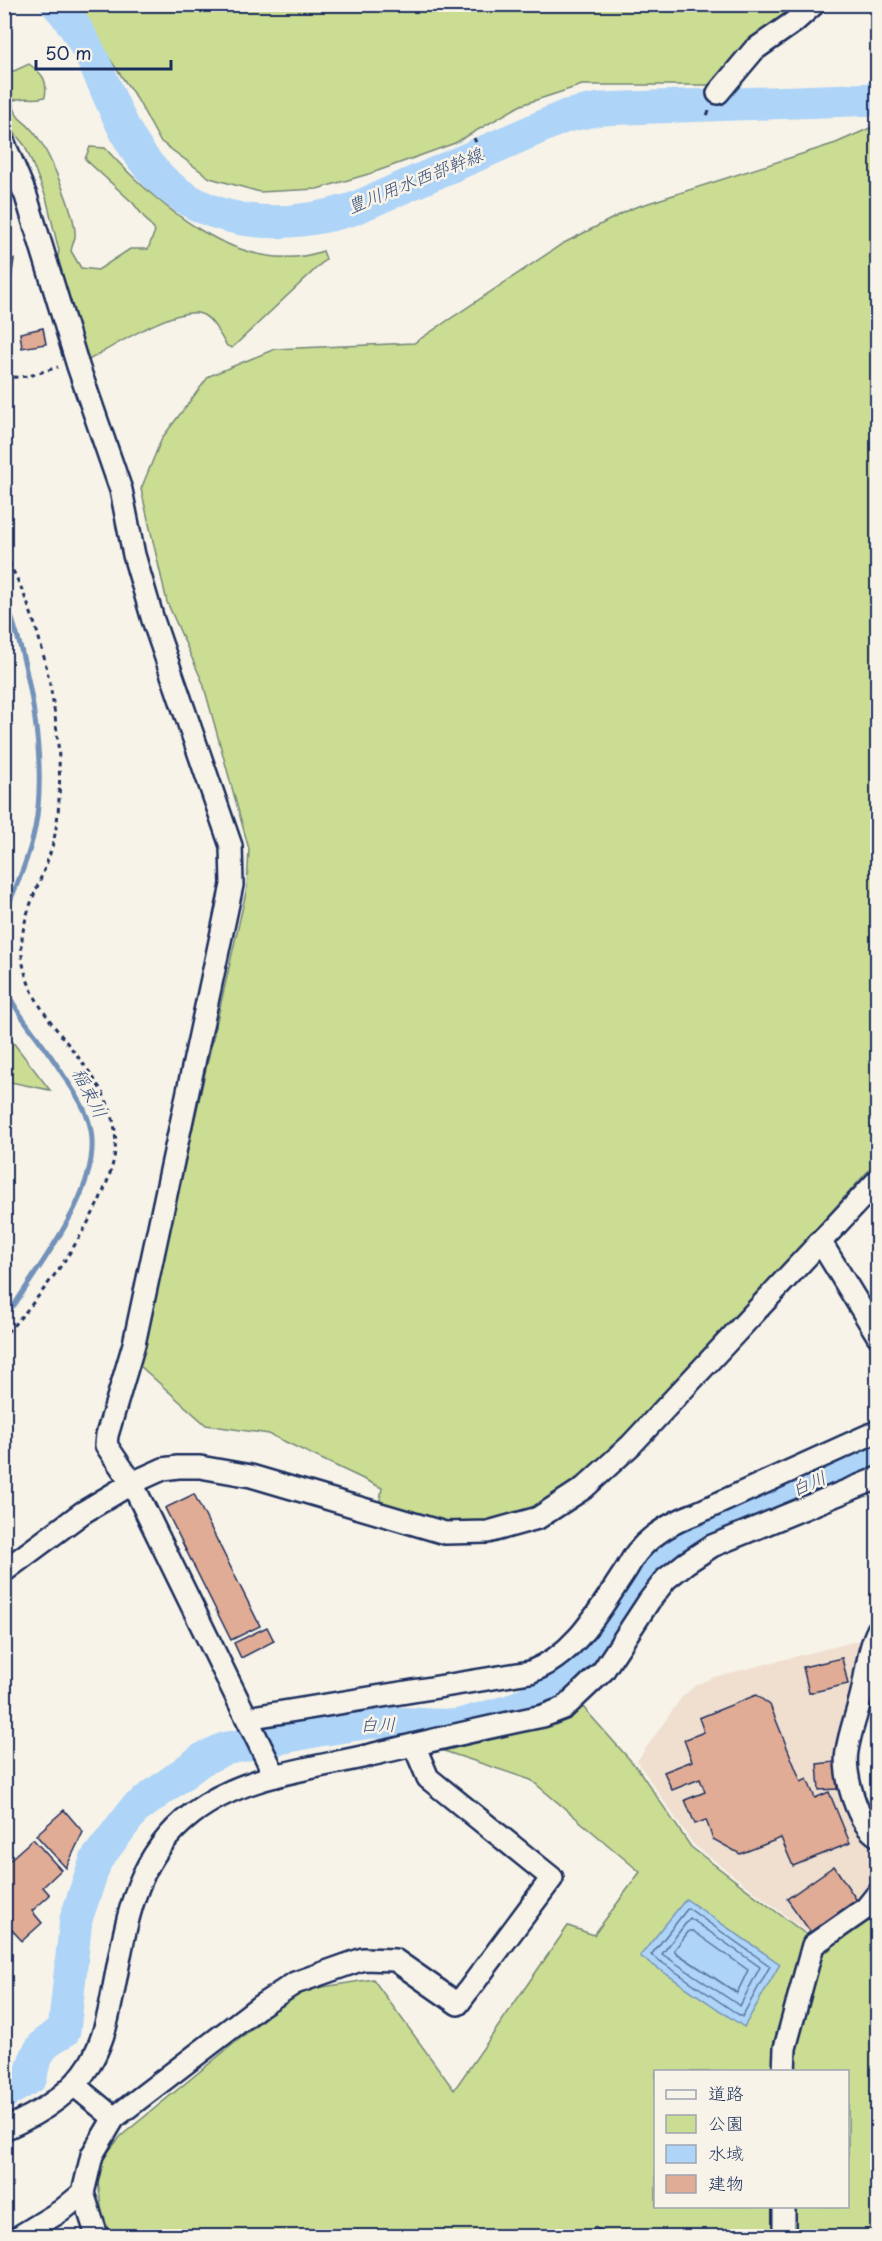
<svg xmlns="http://www.w3.org/2000/svg" width="882" height="2241" font-family="'Playpen Sans','Klee One',sans-serif">
  <style>
    .built { fill: #f0decf }
    .green { fill: #cbdd92; stroke: #738678; stroke-width: 1.5; fill-rule: evenodd }
    .water { fill: #aed4f8; stroke: #7392ba; stroke-width: 1.5 }
    .lines { fill: none; stroke-linecap: round; stroke-linejoin: round }
    .shore { stroke: #56719c; stroke-width: 1.5 }
    .stream { stroke: #7392ba; stroke-width: 5 }
    .river { stroke: #aed4f8; stroke-width: 33 }
    .building { fill: #e1ac95; stroke: #1b2f5e; stroke-width: 1.5 }
    .minor-casing { stroke: #1b2f5e; stroke-width: 26 }
    .path { stroke: #1b2f5e; stroke-width: 3; stroke-dasharray: 4.5 4.5; stroke-linecap: butt }
    .minor { stroke: #f7f3e8; stroke-width: 21 }
    .labels { text-anchor: middle; stroke-width: 5; stroke-linejoin: round; paint-order: stroke }
    .water-label { font-size: 18px; font-style: italic; fill: #38507d; stroke: #f7f3e8 }
  </style>
  <rect width="100%" height="100%" fill="#f7f3e8"/>
  <filter id="ink" filterUnits="userSpaceOnUse"><feTurbulence type="fractalNoise" baseFrequency=".0167" numOctaves="2"/><feDisplacementMap in="SourceGraphic" scale="12" xChannelSelector="R" yChannelSelector="G"/><feConvolveMatrix kernelMatrix="1 2 1 2 8 2 1 2 1" color-interpolation-filters="sRGB"/></filter>
  <g filter="url(#ink)">
    <polygon class="built" points="865,1639 840,1753 877,1842 877,1884 863,1901 813,1937 693,1844 637,1761 682,1697 695,1686 714,1677"/>
    <g class="green">
      <polygon points="73,5 802,5 729,85 582,85 521,105 455,143 372,173 317,189 260,192 210,178 160,141 137,99"/>
      <path d="M29,64C43,74 48,80 45,97C33,101 24,95 12,101C19,124 19,115 32,130C47,146 77,216 75,237C74,241 72,246 71,251L81,268L98,270L130,249H148L155,231L133,203L85,159L90,147L105,148C155,203 241,280 323,251L326,259L232,348L227,346C220,336 213,318 201,314C177,305 109,349 87,361L55,269L59,251L46,197L25,146L5,121L4,69L14,71Z"/>
      <polygon points="877,125 877,1161 679,1382 567,1492 529,1511 486,1521 437,1522 379,1506 382,1488 269,1434 206,1425 139,1365 247,888 249,849 203,683 167,602 141,489 162,438 209,376 275,349 414,343 562,244 633,208 836,143"/>
      <polygon points="5,1032 50,1090 5,1081"/>
      <path d="M583,1707L638,1769L691,1847L828,1951L877,1905V2236H105L98,2182L102,2159L121,2136L298,1991L373,1979L454,2090L568,1926L594,1935L640,1872L531,1780L444,1751L560,1719ZM656,2072H848V2206H656Z"/>
    </g>
    <polygon class="water" points="686,1899 780,1964 744,2027 640,1956"/>
    <g class="lines">
      <g class="shore">
        <polygon points="688,1908 770,1966 742,2017 651,1955"/>
        <polygon points="690,1918 760,1967 740,2006 662,1954"/>
        <polygon points="689,1931 693,1931 748,1970 737,1993 675,1952 675,1949"/>
      </g>
      <g class="stream">
        <path d="M4,597C29,661 48,760 35,828C29,858 16,887 4,915"/>
        <path d="M4,986C19,1018 42,1041 60,1070C72,1088 88,1110 91,1131C101,1188 44,1258 15,1304L4,1315"/>
      </g>
      <g class="river">
        <path d="M57,4C88,37 102,84 122,124C168,220 257,238 353,209L566,116L600,109L878,99"/>
        <path d="M4,2093L31,2077C34,2054 43,2041 64,2031L76,1919L96,1860L134,1810L201,1760L224,1749L319,1730L372,1722L456,1726L510,1711L557,1688L584,1662L601,1632L649,1564L676,1540L716,1526L878,1456"/>
      </g>
    </g>
    <g class="building">
      <polygon points="4,259 14,259 4,325"/>
      <polygon points="43,328 46,344 22,348 20,333"/>
      <polygon points="194,1494 260,1626 231,1640 165,1508"/>
      <polygon points="267,1627 274,1641 241,1658 234,1643"/>
      <polygon points="842,1658 848,1684 809,1693 803,1667"/>
      <polygon points="756,1695 770,1705 801,1782 807,1779 815,1798 829,1792 850,1843 793,1866 781,1838 740,1854 713,1839 706,1820 695,1824 685,1800 705,1792 700,1779 672,1790 664,1772 692,1761 684,1740 704,1732 699,1718"/>
      <polygon points="835,1762 837,1789 819,1790 817,1764"/>
      <polygon points="64,1810 83,1832 66,1868 36,1835"/>
      <polygon points="33,1839 61,1870 43,1887 50,1895 32,1911 42,1923 22,1941 4,1921 4,1865"/>
      <polygon points="834,1866 858,1902 812,1934 787,1899"/>
      <polygon points="594,2227 612,2236 589,2236"/>
    </g>
    <g class="lines">
      <g class="minor-casing">
        <g id="minor">
          <polyline points="718,93 754,50 794,22 814,4"/>
          <polyline points="4,143 26,196 78,366 121,490 134,555 153,620 231,846 232,885 134,1344 107,1435 106,1445 132,1483 275,1776"/>
          <polyline points="820,1241 878,1336"/>
          <polyline points="4,1571 82,1513 132,1483 163,1469 178,1467 200,1467 251,1476 445,1533 488,1532 538,1518 584,1488 631,1445 878,1180"/>
          <path d="M878,1630C869,1648 867,1668 863,1688C859,1709 850,1730 847,1751C843,1774 857,1824 878,1836"/>
          <path d="M247,1718L530,1672C575,1655 598,1612 624,1573C629,1566 633,1556 639,1550C655,1532 675,1521 697,1513L878,1431"/>
          <polyline points="784,2072 785,2048 813,1945 866,1908 878,1893"/>
          <polyline points="74,2085 114,2118"/>
          <path d="M4,2129C37,2115 71,2095 90,2064C104,2040 109,2014 114,1987C127,1920 134,1859 192,1814C239,1777 304,1770 362,1757C422,1743 482,1728 543,1716L564,1708L603,1671L649,1601L666,1579L686,1563L712,1546L878,1478"/>
          <polyline points="20,2236 61,2211 83,2193"/>
          <polyline points="97,2236 83,2193 92,2155 114,2118 260,2006 295,1983 363,1959 395,1960 458,2004 552,1878 428,1778 414,1745"/>
          <polyline points="784,2236 784,2206"/>
        </g>
      </g>
      <g class="path">
        <polyline points="707,115 711,108"/>
        <polyline points="474,138 485,162"/>
        <polyline points="4,378 29,376 58,367"/>
        <path d="M4,555C47,623 71,761 54,839C45,879 18,915 22,956C29,1030 124,1074 115,1151C109,1206 43,1297 4,1335"/>
      </g>
      <use href="#minor" class="minor"/>
    </g>
  </g>
  <g class="labels">
    <g class="water-label">
      <text transform="translate(415 181) rotate(-22)" y="6">豊川用水西部幹線</text>
      <text transform="translate(89 1093) rotate(63)" y="6">稲束川</text>
      <text transform="translate(809 1484) rotate(-23)" y="6">白川</text>
      <text transform="translate(378 1725) rotate(-1)" y="6">白川</text>
    </g>
  </g>
  <rect width="882" height="2241" fill="none" stroke="#f7f3e8" stroke-width="24"/>
  <rect x="12" y="12" width="858" height="2217" fill="none" stroke="#1b2f5e" stroke-width="2" filter="url(#ink)"/>
  <rect x="654" y="2070" width="195" height="138" fill="#f7f3e8" stroke="#9fa5b1" stroke-width="1.5"/>
  <rect x="666" y="2090" width="30" height="9" fill="#f7f3e8" stroke="#9fa5b1" stroke-width="1.5"/>
  <text x="708" y="2100" font-size="18" fill="#1b2f5e">道路</text>
  <rect x="666" y="2115" width="30" height="18" fill="#cbdd92" stroke="#9fa5b1" stroke-width="1.5"/>
  <text x="708" y="2130" font-size="18" fill="#1b2f5e">公園</text>
  <rect x="666" y="2145" width="30" height="18" fill="#aed4f8" stroke="#9fa5b1" stroke-width="1.5"/>
  <text x="708" y="2160" font-size="18" fill="#1b2f5e">水域</text>
  <rect x="666" y="2175" width="30" height="18" fill="#e1ac95" stroke="#9fa5b1" stroke-width="1.5"/>
  <text x="708" y="2190" font-size="18" fill="#1b2f5e">建物</text>
  <path d="M36 60v9h135v-9" fill="none" stroke="#1b2f5e" stroke-width="3"/>
  <text x="45" y="60" font-size="18" fill="#1b2f5e" stroke="#f7f3e8" stroke-width="4.5" paint-order="stroke">50 m</text>
</svg>
